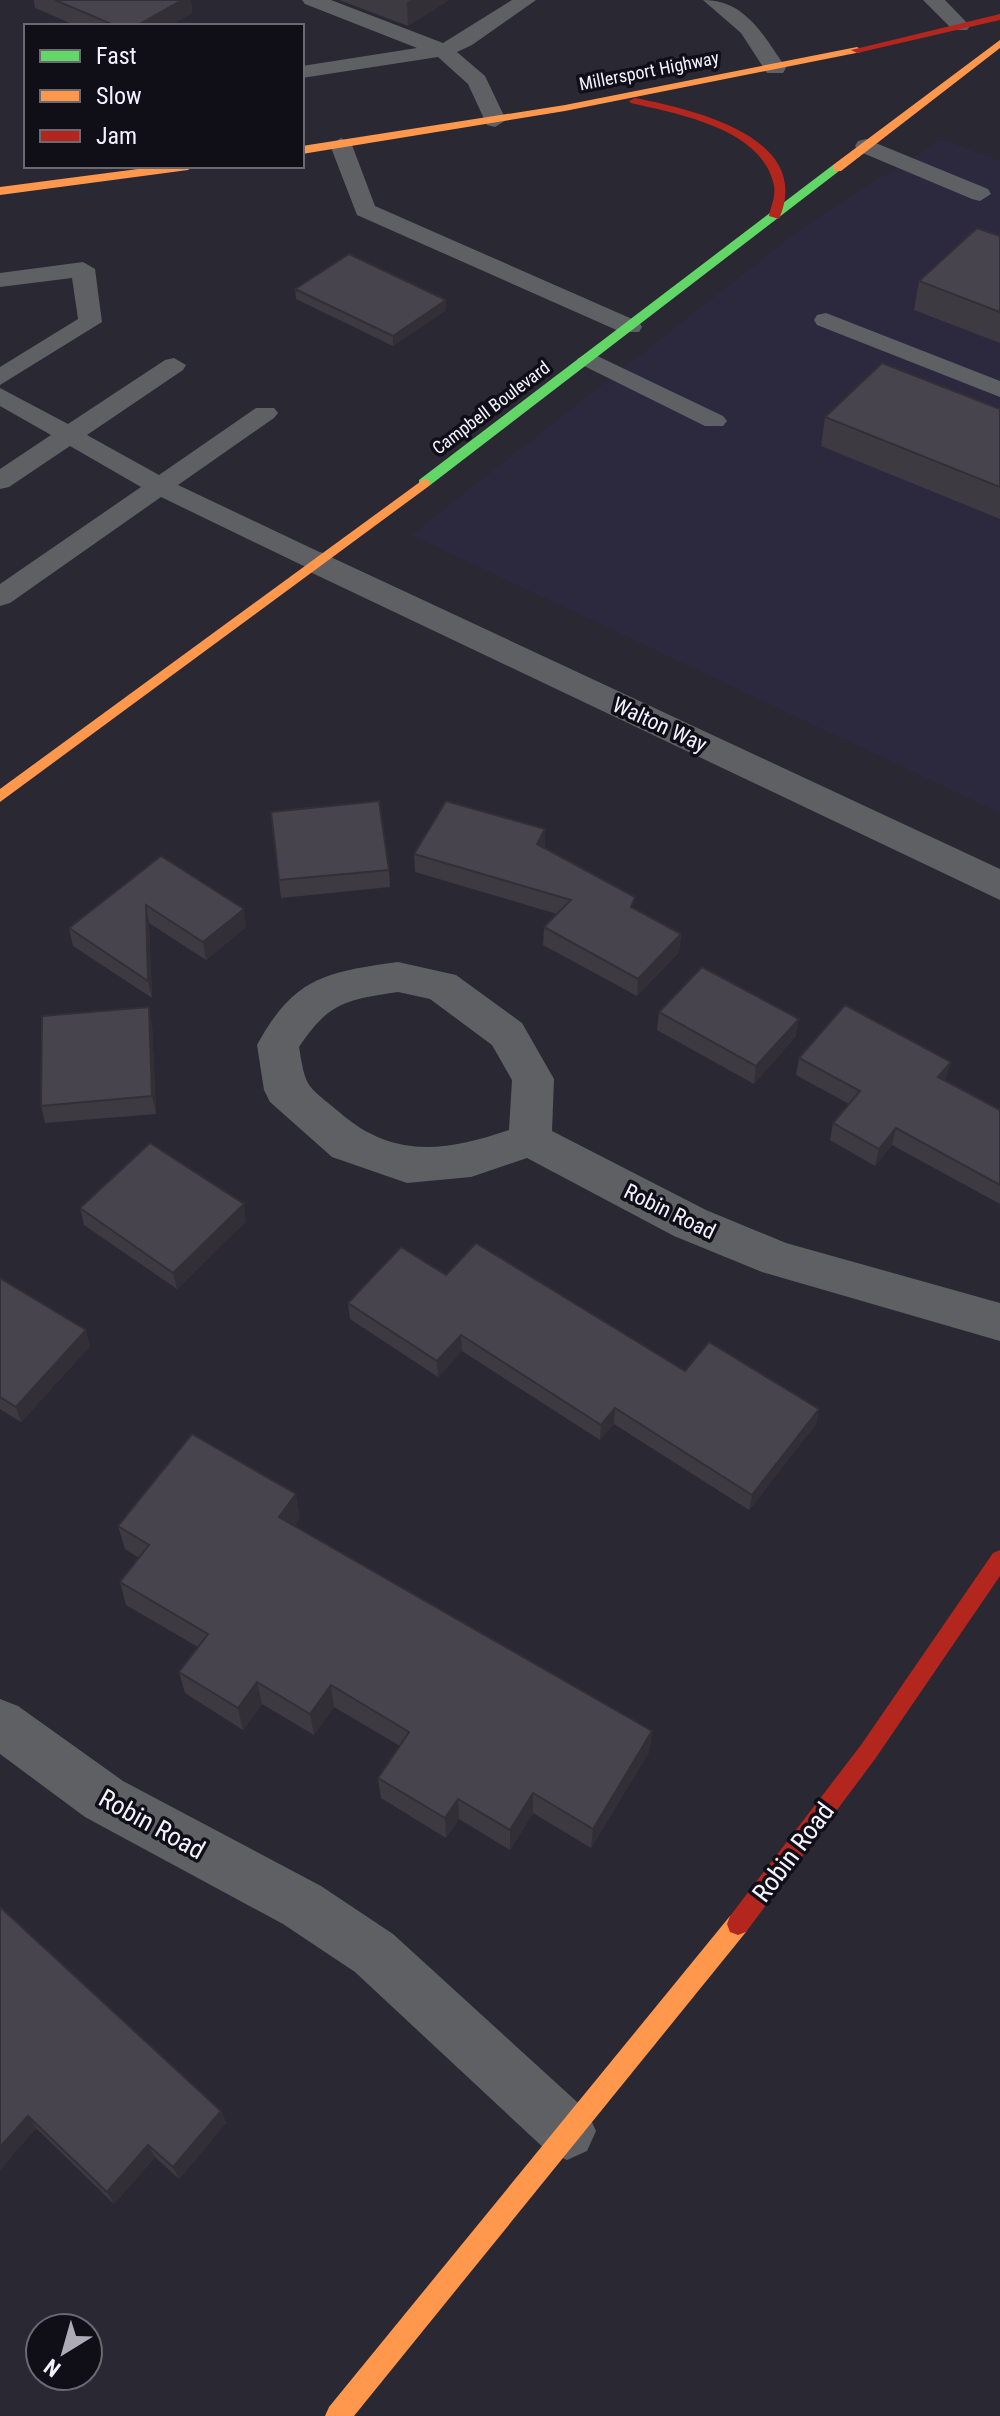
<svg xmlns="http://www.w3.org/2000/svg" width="1000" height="2416" font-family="'Roboto Condensed',sans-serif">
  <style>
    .built { fill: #2c293f }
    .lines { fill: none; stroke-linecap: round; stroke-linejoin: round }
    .lane { fill: #5f6064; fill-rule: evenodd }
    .street { fill: #5f6064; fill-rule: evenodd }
    .fast { fill: #63d668; fill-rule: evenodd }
    .slow { fill: #ff974d; fill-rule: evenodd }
    .jam { fill: #b3261e; fill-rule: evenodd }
    .wall { fill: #3d3a42 }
    .shaded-wall { fill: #323036 }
    .building { fill: #47444d; stroke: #323036; stroke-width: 2 }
    .labels { text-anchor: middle; stroke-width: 7; stroke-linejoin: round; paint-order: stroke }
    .far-street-label { font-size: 18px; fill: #f4f3fd; stroke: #100f17 }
    .street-label { font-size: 22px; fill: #f4f3fd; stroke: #100f17 }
    .near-street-label { font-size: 26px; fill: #f4f3fd; stroke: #100f17 }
  </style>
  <rect width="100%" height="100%" fill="#2a2833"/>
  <polygon class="built" points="941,139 1000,161 1000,813 411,535 803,227"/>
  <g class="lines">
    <g class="lane">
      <polygon points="302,0 331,0 443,43 512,0 536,0 472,45 457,52 485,76 506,120 495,127 487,125 468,84 438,57 302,78 302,66 417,48 305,4"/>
      <path d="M703,0C746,0 763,35 786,68L783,73H767L741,33Z"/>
      <polygon points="923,0 945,0 970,26 967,30 953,30"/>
      <polygon points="341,138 352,145 375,206 639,322 642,327 639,332 621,332 357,215 330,145"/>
      <polygon points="866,139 988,189 991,194 980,201 972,199 858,151 855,146 858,141"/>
      <polygon points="83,262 95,269 102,322 0,385 0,367 78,319 72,278 0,287 0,273"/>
      <polygon points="826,313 1000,381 1000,397 817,325 814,320 817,315"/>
      <polygon points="589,352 723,416 727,421 723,426 705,426 580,364 577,359"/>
      <polygon points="174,358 186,365 183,370 87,435 159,475 256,408 274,408 278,413 274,418 178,485 330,557 333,563 330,569 310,569 161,497 10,603 0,606 0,584 141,487 70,446 9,487 0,489 0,469 51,435 0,406 0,388 68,424 165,360"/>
    </g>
    <g class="street">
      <polygon points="320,552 1000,869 1000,900 308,571 303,563 308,555"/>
      <path d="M398,962L456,975L522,1023L554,1079L552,1131L706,1210L786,1243L1000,1303V1341L762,1272L674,1236L527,1158L471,1177L407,1183L332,1157L270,1102L264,1090L257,1045C294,977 326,972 398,962ZM398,992L430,999L492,1045L512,1080L509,1130C444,1152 392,1159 338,1111C306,1084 306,1089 299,1047C329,1002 346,1000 398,992Z"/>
      <polygon points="0,1699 18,1706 123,1781 321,1886 393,1934 587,2111 596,2131 587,2151 567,2160 547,2151 355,1972 283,1924 85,1817 0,1754"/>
    </g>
    <polygon class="fast" points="833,165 843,168 429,486 419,486 419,480"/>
    <g class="slow">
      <polygon points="1000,40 1000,48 841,171 833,171 833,165"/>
      <polygon points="857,47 863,50 861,52 565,111 302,154 302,146 565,105"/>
      <polygon points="161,166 194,166 188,170 0,195 0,187"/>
      <polygon points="424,479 429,480 429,486 0,802 0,789"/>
      <polygon points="738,1913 746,1916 749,1924 746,1932 354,2416 325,2416 329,2407 730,1916"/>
    </g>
    <g class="jam">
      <polygon points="1000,14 1000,20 857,53 851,50"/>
      <path d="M635,98C690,109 815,136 779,219L769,216C771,206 776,196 774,186C763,128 677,114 631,103L629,101Z"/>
      <polygon points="1000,1550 1000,1576 875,1759 746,1932 738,1935 730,1932 727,1924 730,1916 861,1745 993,1553"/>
    </g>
  </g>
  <g class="wall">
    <polygon points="34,0 191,0 192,13 170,26 77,26 35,8"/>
    <polygon points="339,0 449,0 408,26"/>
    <polygon points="1000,236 1000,343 914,310 919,281"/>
    <polygon points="295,289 446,310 393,346 296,299"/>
    <polygon points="1000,409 1000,519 821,446 825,417"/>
    <polygon points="271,812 389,870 390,887 281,898"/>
    <polygon points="545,847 544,848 634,909 681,934 679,952 637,996 543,945 544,927 557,914 415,872 414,854"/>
    <polygon points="161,856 246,927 206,960 149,923 152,998 73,946 69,928"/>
    <polygon points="659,1012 796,1036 754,1084 657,1030"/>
    <polygon points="152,1025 156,1114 45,1123 41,1106"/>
    <polygon points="799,1058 946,1079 945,1081 1000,1110 1000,1204 892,1145 875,1166 830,1140 833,1123 849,1104 796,1075"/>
    <polygon points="80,1208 246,1221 177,1289 84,1225"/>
    <polygon points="446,1275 685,1371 819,1409 816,1424 749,1510 614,1424 600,1440 462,1351 438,1377 350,1319 348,1303"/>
    <polygon points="0,1278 90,1346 21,1422 0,1409"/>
    <polygon points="300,1518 294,1526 652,1731 649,1752 591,1848 533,1813 510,1850 459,1819 446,1838 381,1798 378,1778 400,1746 334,1707 314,1735 262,1704 243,1730 185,1693 179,1672 198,1647 126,1605 120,1582 139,1558 125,1549 118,1526"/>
    <polygon points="0,1907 221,2111 226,2123 179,2179 155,2157 114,2204 36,2128 0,2170"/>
  </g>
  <g class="shaded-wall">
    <polygon points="182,0 191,0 192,13 170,26 136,26"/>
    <polygon points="411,0 449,0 408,26 407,2"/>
    <polygon points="446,300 446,310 393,346 393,336"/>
    <polygon points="545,829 545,847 536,862 537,844"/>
    <polygon points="146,905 149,923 152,998 148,981"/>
    <polygon points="244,909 246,927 206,960 203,942"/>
    <polygon points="681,934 679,952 637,996 638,979"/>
    <polygon points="149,1007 152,1025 156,1114 152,1096"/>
    <polygon points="799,1019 796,1036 754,1084 756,1066"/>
    <polygon points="951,1062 946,1079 934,1094 938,1077"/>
    <polygon points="896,1128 892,1145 875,1166 879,1149"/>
    <polygon points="244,1204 246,1221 177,1289 173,1273"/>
    <polygon points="86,1330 90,1346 21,1422 16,1407"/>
    <polygon points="461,1335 462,1351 438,1377 437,1361"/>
    <polygon points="615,1408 614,1424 600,1440 601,1425"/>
    <polygon points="819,1409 816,1424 749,1510 752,1495"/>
    <polygon points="296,1494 300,1518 283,1540 279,1517"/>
    <polygon points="257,1682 262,1704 243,1730 238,1708"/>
    <polygon points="331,1685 334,1707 314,1735 310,1714"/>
    <polygon points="652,1731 649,1752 591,1848 593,1829"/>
    <polygon points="533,1793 533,1813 510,1850 510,1830"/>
    <polygon points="458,1799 459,1819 446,1838 445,1818"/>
    <polygon points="221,2111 226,2123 179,2179 173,2167"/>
    <polygon points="28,2116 36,2128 0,2170 0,2147"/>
    <polygon points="148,2145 155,2157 114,2204 107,2192"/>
  </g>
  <g class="building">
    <polygon points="55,0 182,0 136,26 116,26"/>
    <polygon points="977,228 1000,236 1000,312 919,281"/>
    <polygon points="349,254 446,300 393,336 295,289"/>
    <polygon points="882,363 1000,409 1000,487 825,417"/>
    <polygon points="379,801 389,870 279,880 271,812"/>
    <polygon points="446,801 545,829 537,844 635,897 631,907 681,934 638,979 544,927 571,900 414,854"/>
    <polygon points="161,856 244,909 203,942 146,905 148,981 69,928"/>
    <polygon points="702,967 799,1019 756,1066 659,1012"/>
    <polygon points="845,1005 951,1062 938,1077 1000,1110 1000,1185 896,1128 879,1149 833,1123 860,1091 799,1058"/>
    <polygon points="149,1007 152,1096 41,1106 42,1016"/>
    <polygon points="150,1143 244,1204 173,1273 80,1208"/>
    <polygon points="476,1243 685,1371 709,1342 819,1409 752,1495 615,1408 601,1425 461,1335 437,1361 348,1303 401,1247 446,1275"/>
    <polygon points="0,1278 86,1330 16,1407 0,1397"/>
    <polygon points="192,1434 296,1494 279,1517 652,1731 593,1829 533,1793 510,1830 458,1799 445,1818 378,1778 409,1732 331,1685 310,1714 257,1682 238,1708 179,1672 208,1634 120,1582 149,1545 118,1526"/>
    <polygon points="0,1907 221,2111 173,2167 148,2145 107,2192 28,2116 0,2147"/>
  </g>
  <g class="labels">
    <g class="far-street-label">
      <text transform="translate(649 71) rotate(-11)" y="6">Millersport Highway</text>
      <text transform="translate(491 408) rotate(-37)" y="6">Campbell Boulevard</text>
    </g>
    <g class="street-label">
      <text transform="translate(660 724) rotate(25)" y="8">Walton Way</text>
      <text transform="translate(670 1211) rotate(26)" y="8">Robin Road</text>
    </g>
    <g class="near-street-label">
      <text transform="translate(152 1824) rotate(29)" y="9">Robin Road</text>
      <text transform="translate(793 1852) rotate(-53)" y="9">Robin Road</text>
    </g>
  </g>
  <rect x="24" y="24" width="280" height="144" fill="#100f17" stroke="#6b6a73" stroke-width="2"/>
  <rect x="40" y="50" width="40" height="12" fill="#63d668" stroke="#6b6a73" stroke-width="2"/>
  <text x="96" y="64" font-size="24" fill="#f4f3fd">Fast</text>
  <rect x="40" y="90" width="40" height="12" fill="#ff974d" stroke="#6b6a73" stroke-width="2"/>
  <text x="96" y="104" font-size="24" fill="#f4f3fd">Slow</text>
  <rect x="40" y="130" width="40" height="12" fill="#b3261e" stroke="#6b6a73" stroke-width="2"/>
  <text x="96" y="144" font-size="24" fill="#f4f3fd">Jam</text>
  <g transform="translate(64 2352) rotate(217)"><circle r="38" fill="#100f17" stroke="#6b6a73" stroke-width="2"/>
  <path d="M0-6L14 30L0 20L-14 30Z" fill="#adacb6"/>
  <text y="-12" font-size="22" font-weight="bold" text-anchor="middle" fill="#f4f3fd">N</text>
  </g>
</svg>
